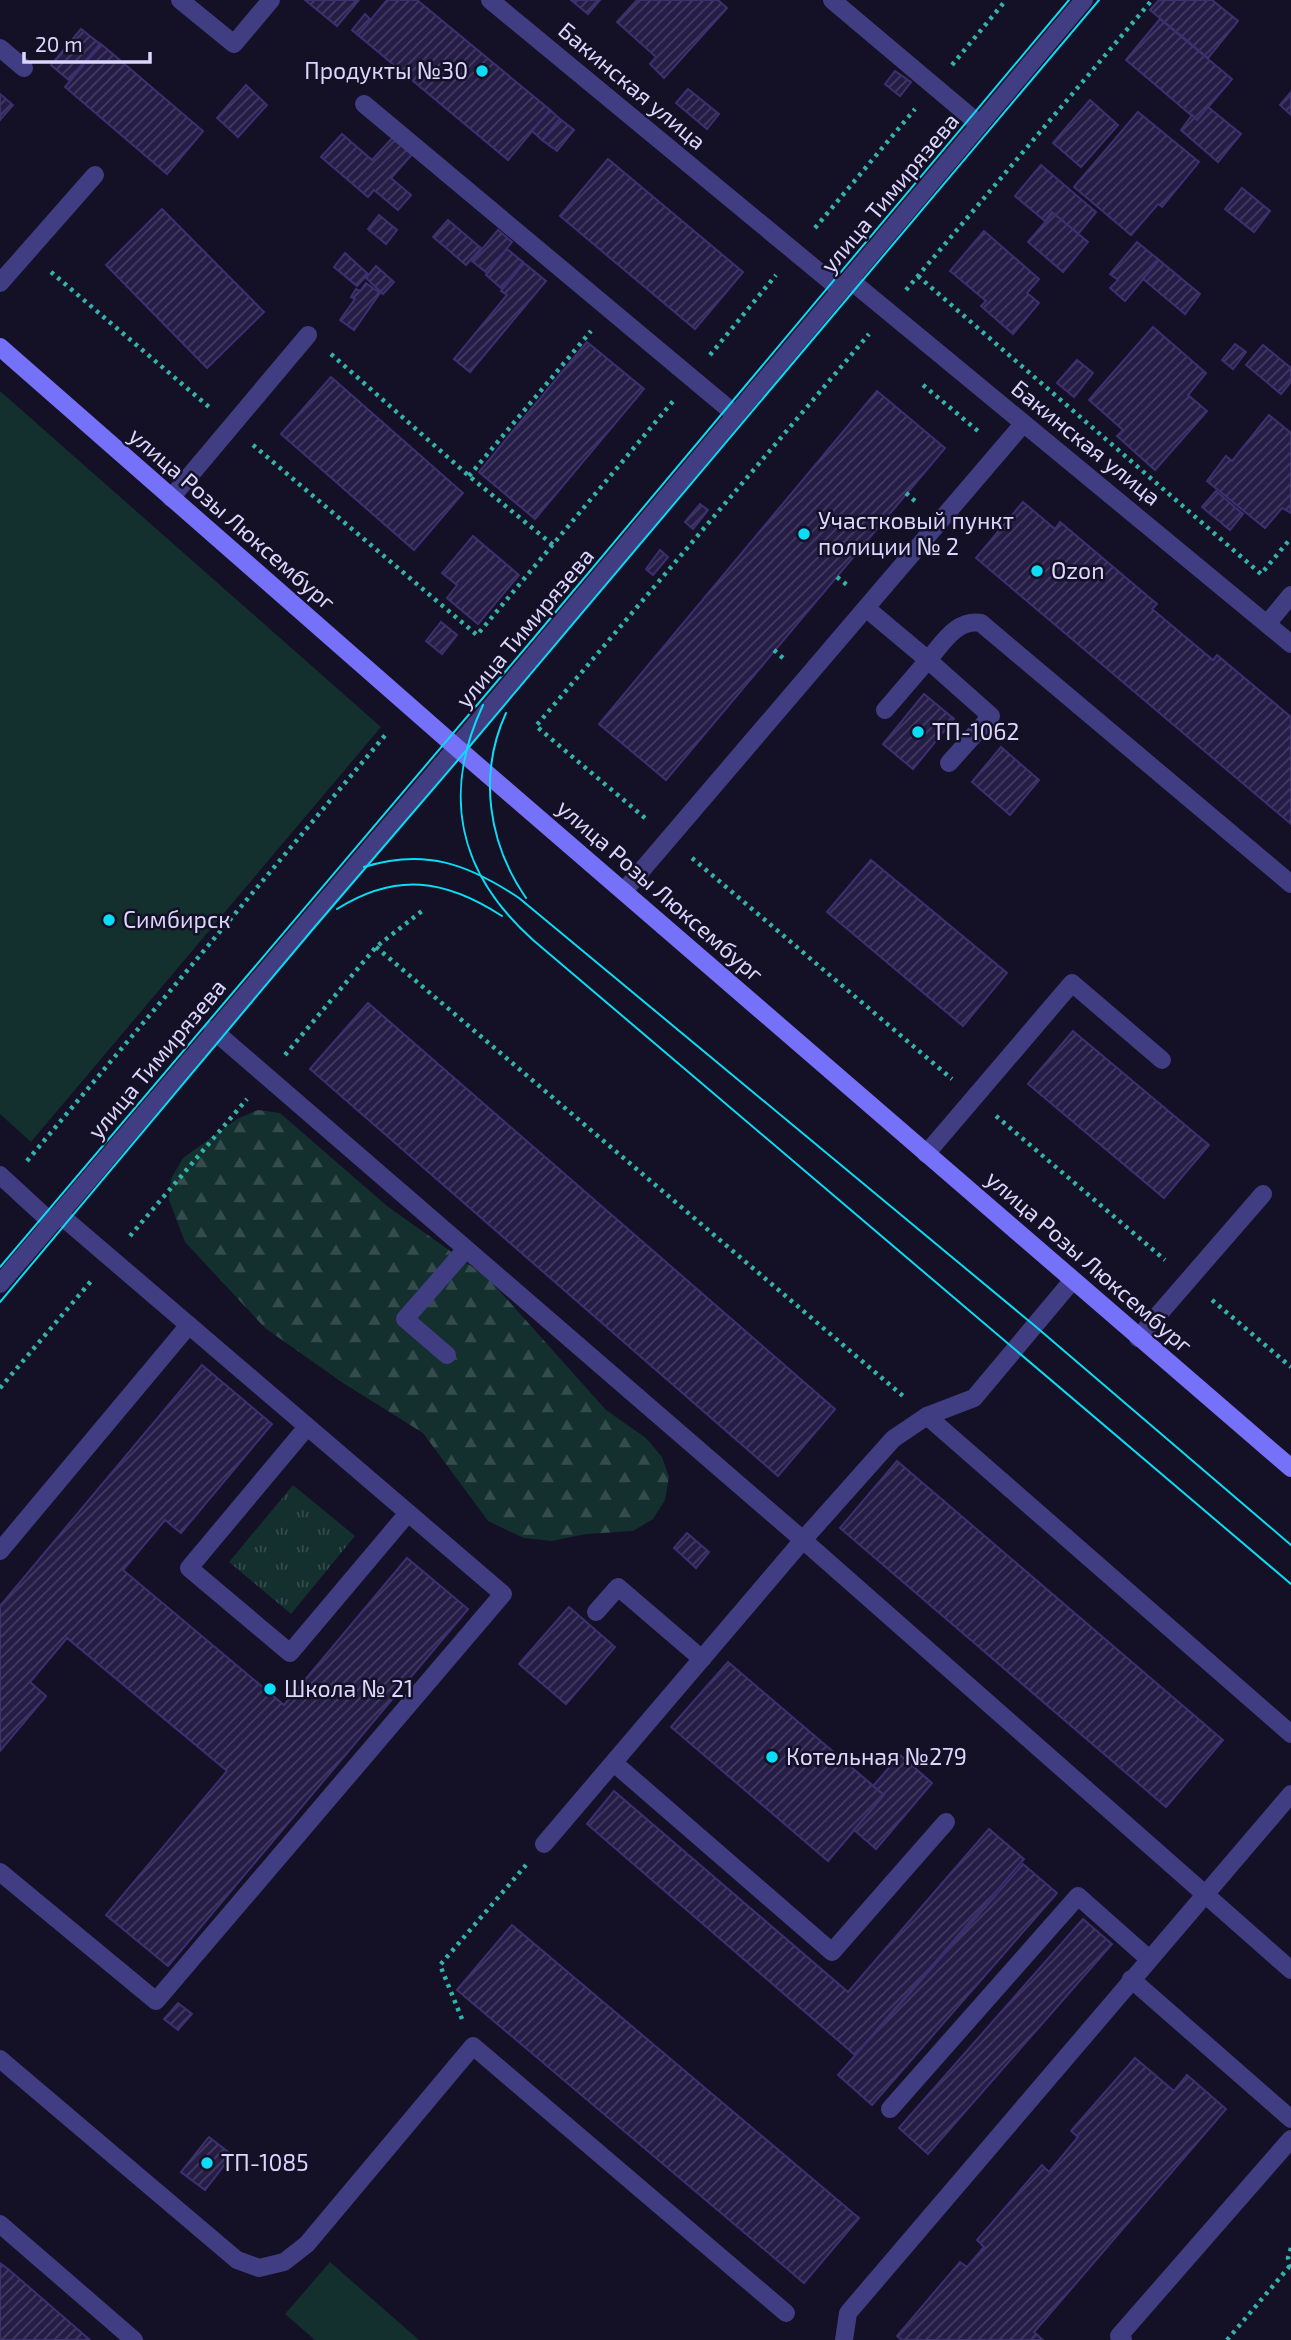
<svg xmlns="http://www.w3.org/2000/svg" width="1291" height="2340" font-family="'Exo 2',sans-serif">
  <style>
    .grass { fill: url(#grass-tufts) }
    .forest { fill: url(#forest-firs) }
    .garden { fill: #132f2e }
    .building { fill: url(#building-hatch); stroke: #3d3071; stroke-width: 2 }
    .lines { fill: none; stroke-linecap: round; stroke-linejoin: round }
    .path { stroke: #34b3ac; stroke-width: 4.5; stroke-dasharray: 3.5 5; stroke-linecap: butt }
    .service { stroke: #403d82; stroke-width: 18 }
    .minor { stroke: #403d82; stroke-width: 18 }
    .tertiary { stroke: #403d82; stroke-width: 18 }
    .secondary { stroke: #7571f9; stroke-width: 18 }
    .tram { stroke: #0addf5; stroke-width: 2 }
    .poi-dot { fill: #0addf5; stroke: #141025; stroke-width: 2.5 }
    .labels { text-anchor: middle; stroke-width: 5; stroke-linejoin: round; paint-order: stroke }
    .poi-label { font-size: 23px; fill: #dbd6fd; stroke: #141025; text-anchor: start }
    .street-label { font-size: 23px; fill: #dbd6fd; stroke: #141025 }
  </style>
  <defs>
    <pattern id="grass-tufts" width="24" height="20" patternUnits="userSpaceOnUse" patternTransform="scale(1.75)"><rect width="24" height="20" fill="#132f2e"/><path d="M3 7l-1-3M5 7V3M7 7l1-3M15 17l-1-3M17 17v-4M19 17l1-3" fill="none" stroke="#354c4d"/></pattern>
    <pattern id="forest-firs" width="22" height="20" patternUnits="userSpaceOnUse" patternTransform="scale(1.75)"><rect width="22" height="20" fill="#132f2e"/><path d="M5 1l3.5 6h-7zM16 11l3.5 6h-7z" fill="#354c4d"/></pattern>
    <pattern id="building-hatch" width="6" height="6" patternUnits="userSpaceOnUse" patternTransform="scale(1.75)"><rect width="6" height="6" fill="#251d46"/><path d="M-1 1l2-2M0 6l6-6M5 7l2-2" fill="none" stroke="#443d62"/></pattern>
  </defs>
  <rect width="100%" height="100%" fill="#141025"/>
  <polygon class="grass" points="293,1485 355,1536 291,1614 229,1562"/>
  <polygon class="forest" points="258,1110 280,1113 387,1206 488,1278 606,1410 646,1438 662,1457 669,1477 665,1500 653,1519 633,1531 586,1534 552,1541 524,1538 488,1521 423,1433 343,1383 265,1328 185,1242 169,1200 171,1179 183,1158 237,1119"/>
  <g class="garden">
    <polygon points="0,391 381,727 31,1142 0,1114"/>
    <polygon points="330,2262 419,2340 315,2340 285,2314"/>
  </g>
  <g class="building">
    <polygon points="305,0 359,0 337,26"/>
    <polygon points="387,0 417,0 550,110 508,160 358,35"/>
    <polygon points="571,0 600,0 588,14"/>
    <polygon points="637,0 718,0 727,8 664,78 650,64 656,57 617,22"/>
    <polygon points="1159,0 1212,0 1238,21 1208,58 1150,10"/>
    <polygon points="365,14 371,20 358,35 352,30"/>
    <polygon points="1160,19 1232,79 1197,120 1126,60"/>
    <polygon points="81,29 100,44 69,80 51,65"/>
    <polygon points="101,44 203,131 167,174 65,87"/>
    <polygon points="895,71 911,82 900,96 885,84"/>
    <polygon points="246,85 267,105 238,137 217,118"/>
    <polygon points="688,89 719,114 707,129 676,103"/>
    <polygon points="1291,92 1291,115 1280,105"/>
    <polygon points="0,94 13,105 0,120"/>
    <polygon points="1090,100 1118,125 1081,167 1053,143"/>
    <polygon points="1208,107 1241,134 1218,162 1181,130 1192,115 1197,120"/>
    <polygon points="550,110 560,119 542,140 532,131"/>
    <polygon points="1138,112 1199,162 1162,207 1158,204 1131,235 1074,187"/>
    <polygon points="560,119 574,130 557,151 542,140"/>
    <polygon points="342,134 372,160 396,134 415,151 391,178 411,195 398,210 374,190 368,197 321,157"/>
    <polygon points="608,159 743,272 695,329 560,216"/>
    <polygon points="1041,165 1096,212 1078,234 1052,212 1045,221 1015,196"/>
    <polygon points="1242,188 1270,211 1254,232 1225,209"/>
    <polygon points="162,209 264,312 207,368 106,265"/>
    <polygon points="1053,213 1088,242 1063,272 1028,242"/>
    <polygon points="379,215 397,230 386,244 368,229"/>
    <polygon points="448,220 481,248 466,265 433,237"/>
    <polygon points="498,230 512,242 487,273 472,261"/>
    <polygon points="984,231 1039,279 1027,293 1039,303 1013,334 981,306 986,301 950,271"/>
    <polygon points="1137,242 1159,260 1125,301 1110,288 1118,280 1110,274"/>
    <polygon points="507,249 523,262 501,288 486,275"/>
    <polygon points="345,253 368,274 357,286 334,267"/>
    <polygon points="1159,260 1200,294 1185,314 1143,279"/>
    <polygon points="524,263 546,281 470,372 454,359 507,295 501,291"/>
    <polygon points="376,266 394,282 383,294 366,278"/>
    <polygon points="366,283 380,293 354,330 340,320 355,299 351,297 356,289 360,291"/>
    <polygon points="1153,327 1206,373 1188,395 1207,411 1155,470 1117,436 1123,430 1089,400"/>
    <polygon points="587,342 644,389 535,519 479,472"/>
    <polygon points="1235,344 1246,352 1233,369 1222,360"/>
    <polygon points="1263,345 1291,368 1291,382 1281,394 1246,365"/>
    <polygon points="1077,360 1093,373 1074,397 1057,383"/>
    <polygon points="331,377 463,493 414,550 281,434"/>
    <polygon points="877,391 945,448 666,780 599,724"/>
    <polygon points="1269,415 1291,433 1291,513 1282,508 1265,528 1207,481 1226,456 1232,461"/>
    <polygon points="1216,491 1243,514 1230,530 1202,507"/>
    <polygon points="1023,502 1055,529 1060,522 1157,604 1152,609 1213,660 1217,655 1291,717 1291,824 976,558"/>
    <polygon points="700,504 708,510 693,529 685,522"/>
    <polygon points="473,536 519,575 478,624 447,598 457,585 442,573"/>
    <polygon points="660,550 668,557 653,575 646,569"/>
    <polygon points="441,622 457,635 442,654 426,641"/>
    <polygon points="924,694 954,719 913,769 883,744"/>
    <polygon points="1001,747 1039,780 1010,815 972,782"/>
    <polygon points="871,860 1007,973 963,1026 827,912"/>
    <polygon points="368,1003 835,1409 778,1476 310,1069"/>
    <polygon points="1073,1031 1209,1145 1164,1198 1028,1084"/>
    <polygon points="202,1365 272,1424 181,1533 165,1520 123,1570 284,1705 407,1558 468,1609 168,1966 106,1915 227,1771 67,1638 30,1682 46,1696 0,1751 0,1606"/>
    <polygon points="897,1461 1223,1740 1166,1807 840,1528"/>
    <polygon points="687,1533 709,1552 696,1568 674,1548"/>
    <polygon points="569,1607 615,1647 566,1704 519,1664"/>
    <polygon points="728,1662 884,1795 828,1861 671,1727"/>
    <polygon points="900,1755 932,1783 876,1849 854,1830 884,1795 873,1786"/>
    <polygon points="614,1791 848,1992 989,1829 1024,1859 855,2055 587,1824"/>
    <polygon points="1023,1864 1057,1893 872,2105 838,2075"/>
    <polygon points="1083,1919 1112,1944 928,2154 899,2128"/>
    <polygon points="512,1925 859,2218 804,2283 457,1990"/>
    <polygon points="178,2003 192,2014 178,2030 164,2019"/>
    <polygon points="1135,2058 1174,2091 1187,2075 1226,2109 1034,2332 1043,2340 902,2340 897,2336 960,2262 967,2267 984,2247 977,2240 1042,2165 1049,2172 1078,2137 1071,2131"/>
    <polygon points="209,2137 232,2155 205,2190 181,2172"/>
    <polygon points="0,2263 8,2269 90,2340 0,2340"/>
  </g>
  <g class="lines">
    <g class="path">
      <polyline points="952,65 1006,0"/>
      <polyline points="815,228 915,109"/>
      <polyline points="51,272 209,407"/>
      <polyline points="918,276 1261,574 1291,538"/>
      <polyline points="906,290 1152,0"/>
      <polyline points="331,354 469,476 553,545"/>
      <polyline points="710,355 776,275"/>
      <polyline points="923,385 978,431"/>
      <polyline points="253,445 477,635 674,400"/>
      <polyline points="469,476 591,331"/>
      <polyline points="906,493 916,502"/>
      <polyline points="837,577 847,585"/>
      <polyline points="774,650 784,659"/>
      <polyline points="645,818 536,726 869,334"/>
      <polyline points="692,858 952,1079"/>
      <polyline points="376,947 903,1396"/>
      <polyline points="285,1055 376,947 422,911"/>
      <polyline points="996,1116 1165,1260"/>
      <polyline points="27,1161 387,733"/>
      <polyline points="130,1236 247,1099"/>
      <polyline points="1212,1300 1291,1367"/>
      <polyline points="0,1388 92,1280"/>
      <polyline points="462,2019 440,1965 526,1865"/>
      <polyline points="1291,2248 1288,2258 1291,2272"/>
      <polyline points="1227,2340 1289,2267"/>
    </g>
    <g class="service">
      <polyline points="180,0 234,44 271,0"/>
      <polyline points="832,0 979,124"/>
      <polyline points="0,48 24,68"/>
      <polyline points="364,104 736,415"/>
      <polyline points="0,283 95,175"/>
      <polyline points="171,498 308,335"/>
      <path d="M866,608L928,660C943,643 956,619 981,623L1291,884"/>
      <polyline points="885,710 928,660 991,716 949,763"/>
      <polyline points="624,891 1023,424"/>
      <polyline points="213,1030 803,1540 1291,1970"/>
      <polyline points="926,1154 1072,983 1162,1060"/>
      <polyline points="0,1175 52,1223"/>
      <polyline points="1138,1338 1263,1194"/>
      <polyline points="447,1355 405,1319 466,1249"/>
      <polyline points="927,1416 1291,1734"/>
      <polyline points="307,1427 189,1568 290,1653 408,1513"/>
      <polyline points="0,1551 189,1325"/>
      <polyline points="596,1612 618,1587 702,1659"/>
      <polyline points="614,1763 832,1952 946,1822"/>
      <polyline points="544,1844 803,1540 893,1439 927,1416 974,1398 1072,1281"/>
      <polyline points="0,1872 156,2001 503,1594 59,1214"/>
      <polyline points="1131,1979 1291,2119"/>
      <polyline points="0,2059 237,2260 259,2268 284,2262 307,2244 473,2046 786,2313"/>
      <polyline points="890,2109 1078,1896 1149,1959"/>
      <polyline points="0,2224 134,2340"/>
      <polyline points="844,2340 848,2313 1291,1794"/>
      <polyline points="1123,2340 1119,2336 1291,2139"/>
    </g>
    <g class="minor">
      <polyline points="490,0 841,290"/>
      <polyline points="850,280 1291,644"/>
      <polyline points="1267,624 1291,595"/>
    </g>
    <polyline class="tertiary" points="0,1284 500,696 1084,0"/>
    <polyline class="secondary" points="0,347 456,747 1291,1468"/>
    <g class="tram">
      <path d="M483,705C441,795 459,874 533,940L1291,1584"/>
      <path d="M506,713C478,774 488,843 526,898"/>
      <path d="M364,867C425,848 468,864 519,898L1035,1326L1291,1545"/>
      <path d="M337,909C396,872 445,879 502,916"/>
      <polyline points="0,1267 533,639 1069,0"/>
      <polyline points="0,1302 313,929 464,753 1099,0"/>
    </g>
  </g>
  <g class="poi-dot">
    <circle cx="482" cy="71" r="7"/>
    <circle cx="804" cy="534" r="7"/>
    <circle cx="1037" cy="571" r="7"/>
    <circle cx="918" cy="732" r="7"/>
    <circle cx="109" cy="920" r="7"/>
    <circle cx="270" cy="1689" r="7"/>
    <circle cx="772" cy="1757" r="7"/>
    <circle cx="207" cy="2163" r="7"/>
  </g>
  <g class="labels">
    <g class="poi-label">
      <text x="468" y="79" text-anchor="end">Продукты №30</text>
      <text x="818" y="529">Участковый пункт<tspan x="818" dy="26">полиции № 2</tspan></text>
      <text x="1051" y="579">Ozon</text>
      <text x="932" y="740">ТП-1062</text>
      <text x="123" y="928">Симбирск</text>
      <text x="284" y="1697">Школа № 21</text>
      <text x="786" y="1765">Котельная №279</text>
      <text x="221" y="2171">ТП-1085</text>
    </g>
    <g class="street-label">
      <text transform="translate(632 86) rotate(40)" y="8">Бакинская улица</text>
      <text transform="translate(890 193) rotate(-50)" y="8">улица Тимирязева</text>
      <text transform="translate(1086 443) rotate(39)" y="8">Бакинская улица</text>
      <text transform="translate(232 519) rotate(41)" y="8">улица Розы Люксембург</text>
      <text transform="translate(525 628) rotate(-50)" y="8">улица Тимирязева</text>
      <text transform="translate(660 891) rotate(41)" y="8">улица Розы Люксембург</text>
      <text transform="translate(157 1059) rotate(-50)" y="8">улица Тимирязева</text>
      <text transform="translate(1089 1262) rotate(41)" y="8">улица Розы Люксембург</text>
    </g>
  </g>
  <path d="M24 52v10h126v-10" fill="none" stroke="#dbd6fd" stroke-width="3.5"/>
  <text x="35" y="52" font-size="21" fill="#dbd6fd" stroke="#141025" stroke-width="5" paint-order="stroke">20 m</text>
</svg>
